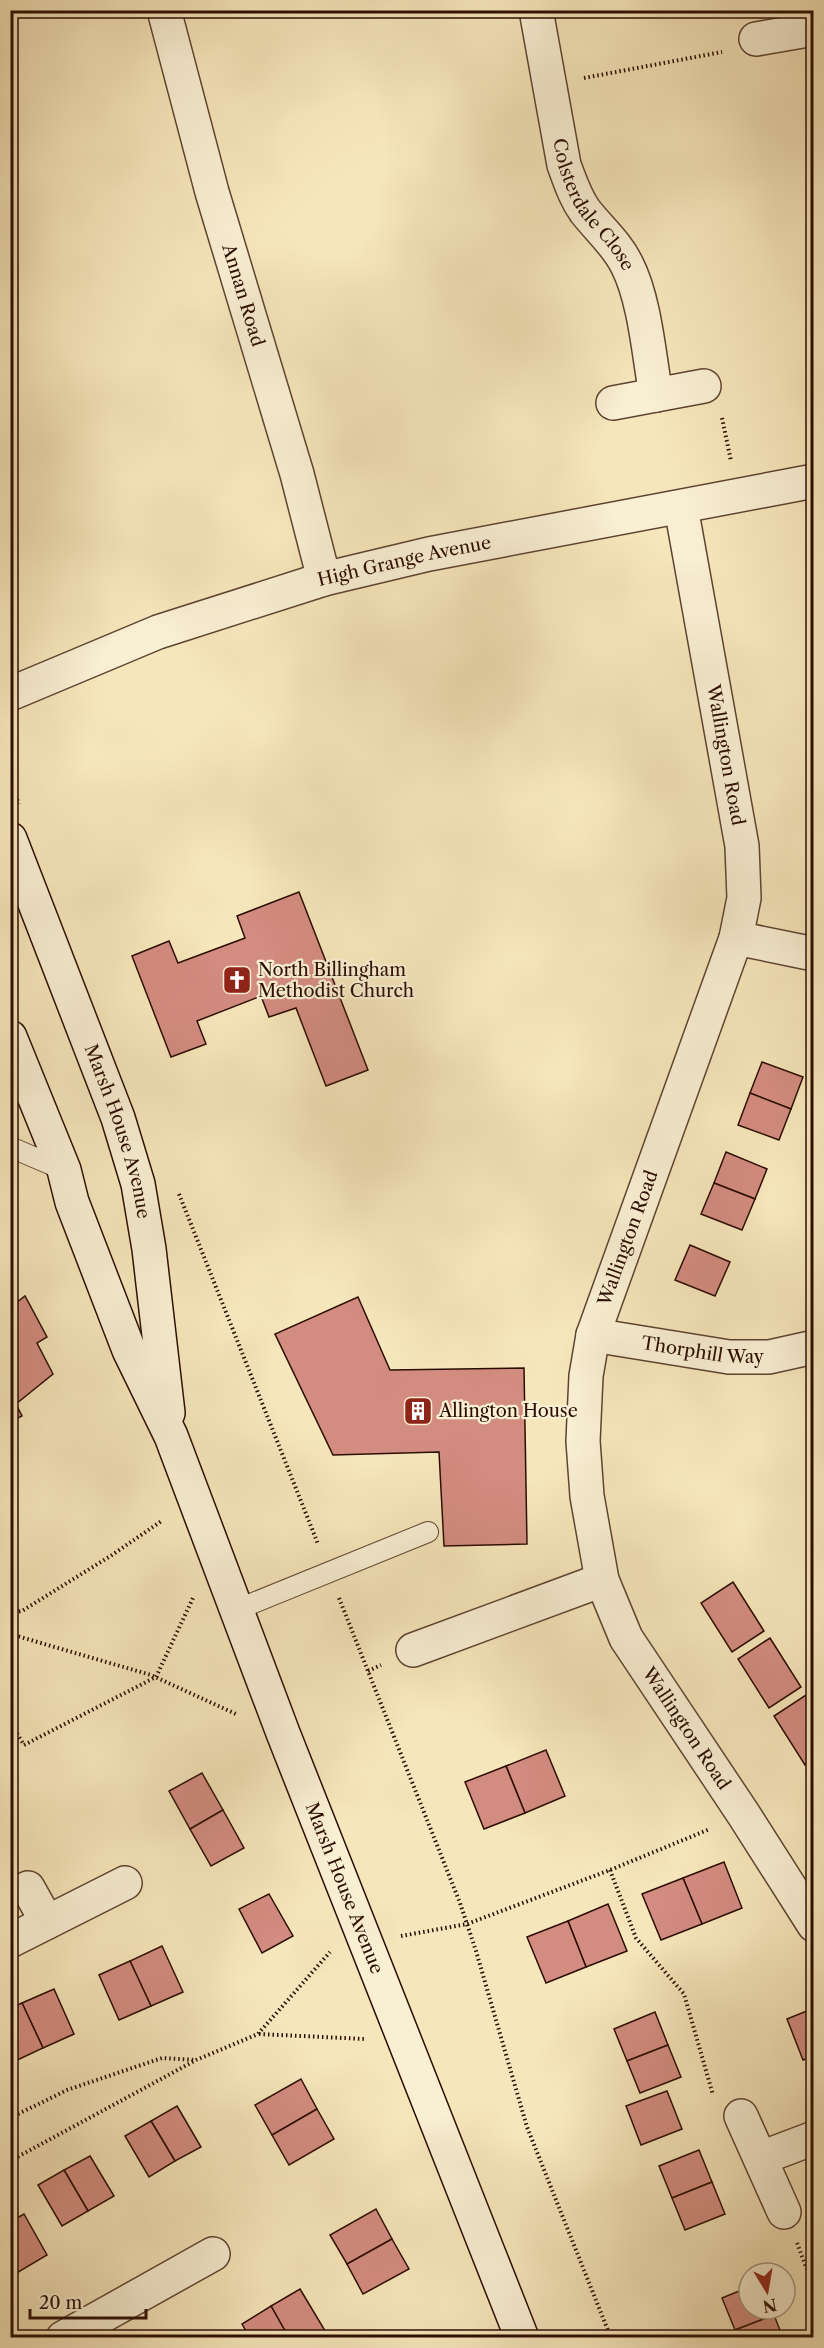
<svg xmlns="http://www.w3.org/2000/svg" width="824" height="2348" font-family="'Libre Caslon Text',serif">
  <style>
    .building { fill: #d38c80; stroke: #2c0d03; stroke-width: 1.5 }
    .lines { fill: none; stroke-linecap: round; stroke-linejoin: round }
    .lane-casing { stroke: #5e4331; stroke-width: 22 }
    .street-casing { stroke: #5e4331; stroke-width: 36 }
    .secondary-casing { stroke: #2c0d03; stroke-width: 36 }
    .path { stroke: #2c0d03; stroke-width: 4; stroke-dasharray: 1.5 3; stroke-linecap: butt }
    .lane { stroke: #f9efd3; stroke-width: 20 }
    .street { stroke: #f9efd3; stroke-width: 33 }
    .secondary { stroke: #f9efd3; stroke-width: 33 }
    .labels { text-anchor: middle; stroke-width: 4.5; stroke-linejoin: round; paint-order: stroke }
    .street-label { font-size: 18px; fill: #2c0d03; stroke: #f9efd3 }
    .poi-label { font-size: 18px; fill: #2c0d03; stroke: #f9efd3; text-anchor: start }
  </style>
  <rect width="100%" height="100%" fill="#f6e6bb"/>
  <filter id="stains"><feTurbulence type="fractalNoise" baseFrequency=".00333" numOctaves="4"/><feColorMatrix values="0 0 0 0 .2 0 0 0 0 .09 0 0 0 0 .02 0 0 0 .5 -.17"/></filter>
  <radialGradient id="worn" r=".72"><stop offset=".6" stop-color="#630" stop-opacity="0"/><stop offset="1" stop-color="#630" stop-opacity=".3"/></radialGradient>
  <g class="building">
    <polygon points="299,892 368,1070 326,1086 296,1008 269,1017 261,996 197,1021 206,1044 171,1057 132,956 169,941 178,963 245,938 237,916"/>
    <polygon points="762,1062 803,1077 791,1109 750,1093"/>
    <polygon points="750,1093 791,1109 779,1140 738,1125"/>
    <polygon points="726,1152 767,1169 755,1199 714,1183"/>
    <polygon points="714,1183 755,1199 742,1230 701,1214"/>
    <polygon points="690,1245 730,1262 715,1296 675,1280"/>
    <polygon points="10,1293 16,1303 25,1296 47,1337 37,1343 53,1374 16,1404 22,1416 10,1422"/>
    <polygon points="358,1297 390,1370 524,1368 527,1544 444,1546 439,1452 333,1455 275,1334"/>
    <polygon points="733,1582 764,1631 732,1652 701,1603"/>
    <polygon points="770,1638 801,1687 769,1708 738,1659"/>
    <polygon points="806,1695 814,1706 814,1759 805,1765 774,1716"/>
    <polygon points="546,1750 565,1796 525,1813 506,1766"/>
    <polygon points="506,1766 525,1813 484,1829 465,1782"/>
    <polygon points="202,1773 223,1810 190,1829 169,1791"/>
    <polygon points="223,1810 244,1848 211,1866 190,1829"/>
    <polygon points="724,1862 742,1908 702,1924 683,1878"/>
    <polygon points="683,1878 702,1924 661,1940 642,1894"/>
    <polygon points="269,1894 293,1936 262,1953 239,1909"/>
    <polygon points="608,1904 627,1951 586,1967 568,1921"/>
    <polygon points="568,1921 586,1967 546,1983 527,1937"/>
    <polygon points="162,1946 183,1992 151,2006 130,1961"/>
    <polygon points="130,1961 151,2006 119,2020 99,1975"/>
    <polygon points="54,1989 74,2034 43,2048 22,2003"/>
    <polygon points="22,2003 43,2048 11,2063 10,2008"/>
    <polygon points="814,2008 814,2056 803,2060 787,2019"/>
    <polygon points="655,2012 668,2045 627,2061 614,2029"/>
    <polygon points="668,2045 681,2077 640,2093 627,2061"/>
    <polygon points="301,2079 317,2109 272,2135 255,2105"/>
    <polygon points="667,2091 682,2129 641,2145 626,2106"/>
    <polygon points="177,2106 201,2147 175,2161 151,2121"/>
    <polygon points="317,2109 334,2139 289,2165 272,2135"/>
    <polygon points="151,2121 175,2161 149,2177 125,2136"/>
    <polygon points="699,2150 712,2182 672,2198 659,2166"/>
    <polygon points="90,2156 114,2196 88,2211 64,2170"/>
    <polygon points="64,2170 88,2211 62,2226 38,2185"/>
    <polygon points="712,2182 725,2214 685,2230 672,2198"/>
    <polygon points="376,2209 392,2239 347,2264 330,2235"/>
    <polygon points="24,2214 47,2255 10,2277 10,2222"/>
    <polygon points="392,2239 409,2269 363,2294 347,2264"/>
    <polygon points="749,2287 749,2309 772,2309 774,2315 735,2330 722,2298"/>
    <polygon points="300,2289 327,2334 321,2338 289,2338 271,2306"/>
    <polygon points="271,2306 289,2338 250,2338 242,2324"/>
    <polygon points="774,2315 783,2338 738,2338 735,2330"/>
  </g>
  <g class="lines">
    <g class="lane-casing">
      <g id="lane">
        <polyline points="10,1147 64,1170"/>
        <polyline points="236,1610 428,1532"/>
      </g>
    </g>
    <g class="street-casing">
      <g id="street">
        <path id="s1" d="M164,10L212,192L297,474L324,579"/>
        <path id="s2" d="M536,10L564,165C570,181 575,197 585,211C599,229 617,244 627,265C645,300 649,356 656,395"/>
        <polyline points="756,39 814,29"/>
        <polyline points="613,403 704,386"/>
        <path id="s3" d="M681,507L742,846L744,898L736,938L593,1335L586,1376L583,1441L587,1496L602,1580L626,1638L744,1815L814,1925"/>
        <path id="s4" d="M10,694L158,632L324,579L429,554L814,481"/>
        <polyline points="736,938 814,954"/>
        <path id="s5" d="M593,1335L729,1357H769L814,1347"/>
        <polyline points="413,1650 602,1580"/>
        <polyline points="28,1888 47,1922"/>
        <polyline points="10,1941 125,1883"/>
        <polyline points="741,2116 784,2212"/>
        <polyline points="761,2158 814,2138"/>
        <polyline points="63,2338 213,2254"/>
      </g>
    </g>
    <g class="secondary-casing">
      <g id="secondary">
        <path id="s6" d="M10,839L118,1118L138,1184L149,1249L168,1413"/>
        <path id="s7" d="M10,1037L64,1170L72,1202L129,1350L171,1436L283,1733L522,2338"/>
      </g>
    </g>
    <g class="path">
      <polyline points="584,78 722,52"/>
      <polyline points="722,418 731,461"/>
      <polyline points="10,741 17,729"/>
      <polyline points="10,783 19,804"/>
      <polyline points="179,1194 318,1544"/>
      <polyline points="339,1598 460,1903 476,1951 527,2127 611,2338"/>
      <polyline points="10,1613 22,1611 112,1555 163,1520"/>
      <polyline points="10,1634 151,1675 238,1715"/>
      <polyline points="368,1671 381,1665"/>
      <polyline points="10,1722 24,1745 156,1677 193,1598"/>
      <polyline points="610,1870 636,1938 684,1994 713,2095"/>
      <polyline points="401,1936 467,1924 610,1870 710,1829"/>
      <polyline points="259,2034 365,2039"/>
      <polyline points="10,2118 67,2090 162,2058 196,2060"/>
      <polyline points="10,2161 196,2060 258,2034 330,1952"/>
      <polyline points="797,2243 814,2288"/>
    </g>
    <use href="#lane" class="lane"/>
    <use href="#street" class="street"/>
    <use href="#secondary" class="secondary"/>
  </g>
  <defs>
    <g id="church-square" transform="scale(1.5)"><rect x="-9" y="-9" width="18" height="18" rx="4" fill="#8f2418" stroke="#f9efd3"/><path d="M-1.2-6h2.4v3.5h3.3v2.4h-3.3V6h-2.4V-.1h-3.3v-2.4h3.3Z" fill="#fff"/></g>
    <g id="building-square" transform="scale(1.5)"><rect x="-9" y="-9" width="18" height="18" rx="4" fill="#8f2418" stroke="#f9efd3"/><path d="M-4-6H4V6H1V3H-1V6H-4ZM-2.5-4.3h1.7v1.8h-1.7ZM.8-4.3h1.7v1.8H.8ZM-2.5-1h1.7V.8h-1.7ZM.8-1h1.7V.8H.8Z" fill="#fff"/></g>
  </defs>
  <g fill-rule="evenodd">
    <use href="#church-square" x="237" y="980"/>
    <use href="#building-square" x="418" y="1411"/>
  </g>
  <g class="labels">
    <g class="street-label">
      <text dy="6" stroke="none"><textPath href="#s2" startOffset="206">Colsterdale Close</textPath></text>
      <text dy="6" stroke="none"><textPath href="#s1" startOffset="296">Annan Road</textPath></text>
      <text dy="6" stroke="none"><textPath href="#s4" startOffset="417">High Grange Avenue</textPath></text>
      <text dy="6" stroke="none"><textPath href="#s3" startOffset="252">Wallington Road</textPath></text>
      <text dy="6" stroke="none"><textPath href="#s6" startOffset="312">Marsh House Avenue</textPath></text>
      <text transform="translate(628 1238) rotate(-70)" y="6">Wallington Road</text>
      <text dy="6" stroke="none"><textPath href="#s5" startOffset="111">Thorphill Way</textPath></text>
      <text dy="6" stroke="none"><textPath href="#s3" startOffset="1278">Wallington Road</textPath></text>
      <text dy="6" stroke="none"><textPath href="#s7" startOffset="915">Marsh House Avenue</textPath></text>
    </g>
    <g class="poi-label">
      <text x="258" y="976">North Billingham<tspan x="258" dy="21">Methodist Church</tspan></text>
      <text x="439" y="1417">Allington House</text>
    </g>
  </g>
  <rect width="824" height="2348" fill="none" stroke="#f6e6bb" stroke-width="36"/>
  <rect x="12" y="12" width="800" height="2324" fill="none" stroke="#2c0d03" stroke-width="3"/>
  <rect x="18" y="18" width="788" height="2312" fill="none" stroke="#2c0d03" stroke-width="1.5"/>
  <g transform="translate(767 2291) rotate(169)"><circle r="28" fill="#f9efd3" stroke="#a79580" stroke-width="1.5"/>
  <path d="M0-4.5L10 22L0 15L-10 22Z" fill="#8f2418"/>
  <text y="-9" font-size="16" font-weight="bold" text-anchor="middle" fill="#2c0d03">N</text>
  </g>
  <path d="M30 2309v9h116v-9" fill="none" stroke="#2c0d03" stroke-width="3"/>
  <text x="39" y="2309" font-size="18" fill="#2c0d03" stroke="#f9efd3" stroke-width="4.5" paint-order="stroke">20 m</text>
  <rect width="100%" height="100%" filter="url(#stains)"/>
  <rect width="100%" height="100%" fill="url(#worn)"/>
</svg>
